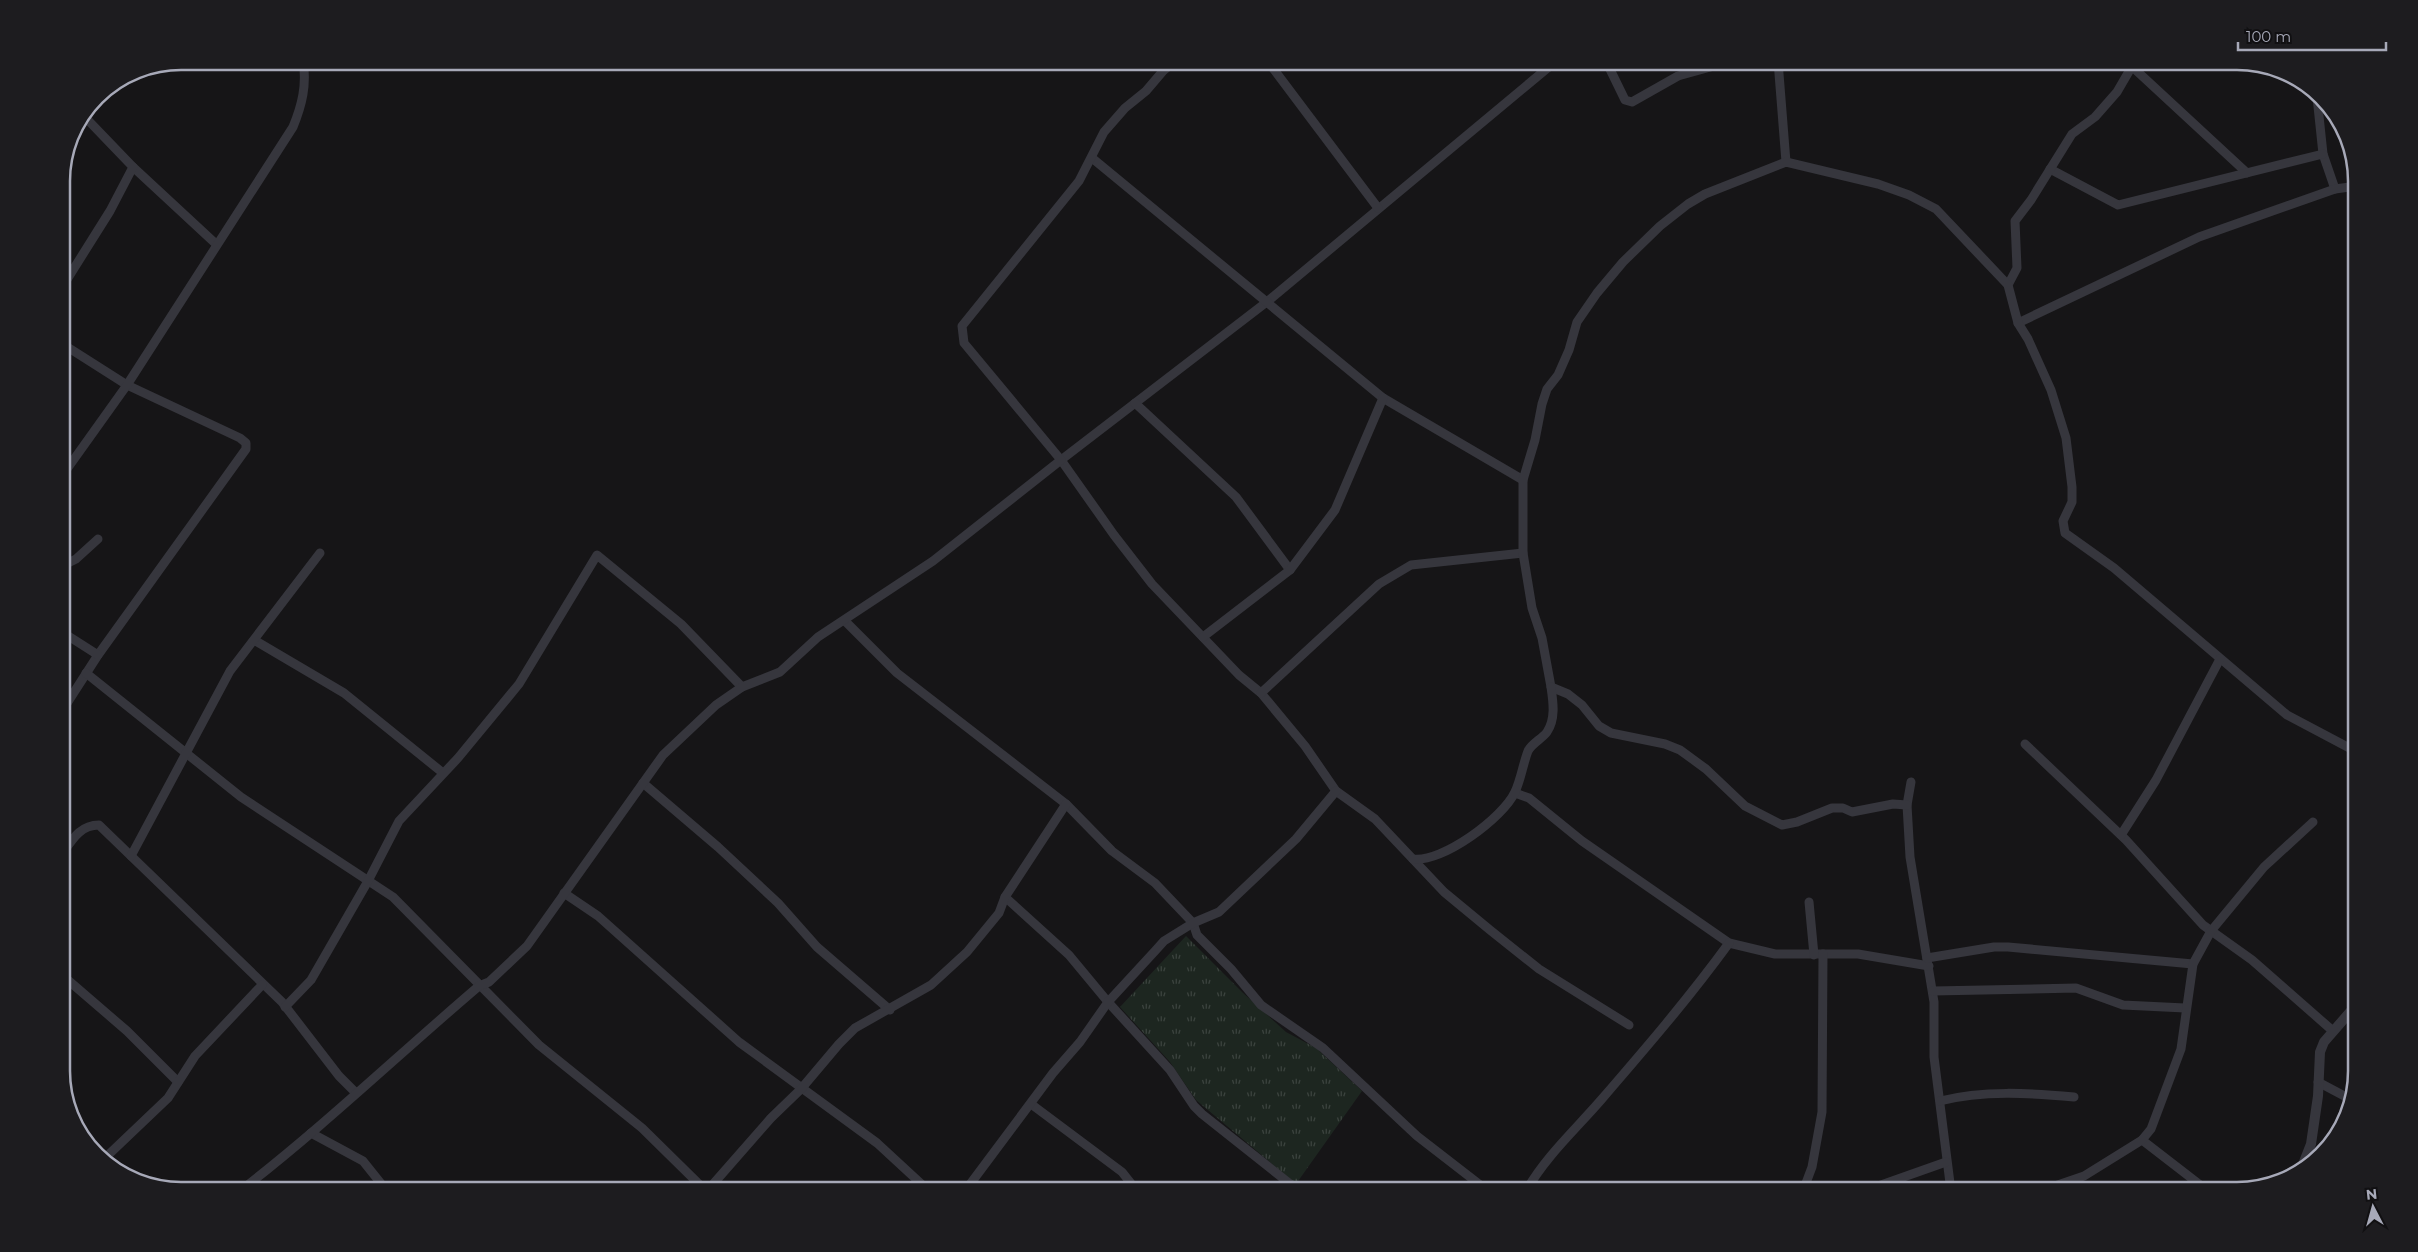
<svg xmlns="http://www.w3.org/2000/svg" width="2418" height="1252" font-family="Montserrat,sans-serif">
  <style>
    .grass { fill: url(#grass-tufts) }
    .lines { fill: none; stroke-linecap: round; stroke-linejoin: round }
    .minor { stroke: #36363d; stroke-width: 9 }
    .tertiary { stroke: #36363d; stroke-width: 10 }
    .rim { fill: none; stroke: #a7a9b8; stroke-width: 2.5 }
  </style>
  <defs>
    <pattern id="grass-tufts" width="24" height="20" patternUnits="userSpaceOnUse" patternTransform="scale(1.25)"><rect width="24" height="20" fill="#1d2620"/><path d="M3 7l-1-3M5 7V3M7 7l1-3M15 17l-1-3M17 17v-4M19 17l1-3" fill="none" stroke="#3b433e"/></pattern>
  </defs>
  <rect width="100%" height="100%" fill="#161517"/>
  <polygon class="grass" points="1186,936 1242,992 1286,1032 1316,1048 1362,1091 1296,1184 1196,1100 1170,1062 1120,1007"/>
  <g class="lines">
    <g class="minor">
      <polyline points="1556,61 1268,301 1061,460 1114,535 1152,584 1239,675 1261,693 1305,746 1336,791 1375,819 1444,892 1490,930 1539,969 1629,1025"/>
      <polyline points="1606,61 1625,100 1632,102 1678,76 1732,61"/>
      <polyline points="1778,61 1786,162"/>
      <polyline points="2126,61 2247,173"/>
      <polyline points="1269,63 1378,208"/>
      <polyline points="2317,97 2323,154 2335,189"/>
      <polyline points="1092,158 1383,398 1523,480"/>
      <polyline points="133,167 216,244"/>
      <polyline points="2050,169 2118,205 2323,154"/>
      <polyline points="2008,285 2017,268 2015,221 2031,200 2072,134 2095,117 2117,92 2135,61"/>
      <polyline points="61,289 110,211 133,167 84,116"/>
      <polyline points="2018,323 2199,237 2335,189 2357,186"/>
      <polyline points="61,343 127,385 240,438 246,443 246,449 98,655 62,711"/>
      <polyline points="1135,403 1236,497 1290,570"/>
      <path d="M62,476L127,385L293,127C302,105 307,85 303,61"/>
      <polyline points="62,566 76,559 98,539"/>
      <polyline points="845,621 897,673 1066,804 1112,851 1155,883 1193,923 1197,935 1231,969 1261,1005 1323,1048 1417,1136 1488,1191"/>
      <polyline points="62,632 98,655"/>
      <polyline points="1203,637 1290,570 1335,510 1383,398"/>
      <polyline points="254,640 344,693 443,773"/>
      <polyline points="86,673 241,797 393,897 539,1045 642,1128 706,1191"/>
      <polyline points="1261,693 1379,584 1411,565 1523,553"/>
      <polyline points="2025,744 2126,840 2203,925 2252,960 2333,1031"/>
      <polyline points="1911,782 1907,805 1910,857 1934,1002 1934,1057 1951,1191"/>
      <polyline points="643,783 718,847 778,903 817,947 890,1010"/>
      <polyline points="1515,793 1529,798 1582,841 1729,943 1775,954 1858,954 1929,966"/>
      <polyline points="1907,805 1893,804 1852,812 1843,808 1832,808 1797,822 1782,825 1745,806 1706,769 1680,750 1665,744 1611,733 1599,726 1582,705 1568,694 1551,687 1542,638 1532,608 1523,553 1523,480 1535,440 1542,404 1547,389 1558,375 1569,350 1577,322 1597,293 1623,262 1660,226 1688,204 1705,194 1786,162 1878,184 1909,195 1936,209 2008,285 2018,323 2028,339 2051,390 2066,438 2072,487 2072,502 2063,521 2065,533 2114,568 2287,715 2357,752"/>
      <polyline points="2121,835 2156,780 2220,659"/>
      <path d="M62,854C72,840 80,825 99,825L282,1002L339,1076L356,1093"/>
      <polyline points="131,856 230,671 320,553"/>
      <path d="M1413,859C1442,863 1503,818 1515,792C1521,779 1523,764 1528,751C1532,743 1542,739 1547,732C1556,719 1553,701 1551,687"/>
      <polyline points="564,893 598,916 739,1042 877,1143 929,1191"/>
      <polyline points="1005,897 1069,955 1108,1002 1170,1070 1194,1106 1202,1114 1299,1191"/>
      <polyline points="1809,902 1814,955"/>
      <polyline points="1927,958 1994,947 2008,947 2193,964"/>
      <polyline points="62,975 127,1031 178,1082"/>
      <polyline points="1933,991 2076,988 2123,1005 2185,1008"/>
      <polyline points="285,1007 311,980 368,881 399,821 458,758 519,684 597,555 681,624 742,687"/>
      <polyline points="2318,1082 2350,1099"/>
      <path d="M1940,1101C1983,1090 2030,1093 2074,1097"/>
      <polyline points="1031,1104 1122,1172 1137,1191"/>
      <polyline points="311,1133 363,1161 387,1191"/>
      <polyline points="2142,1140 2208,1191"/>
      <polyline points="105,1158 168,1098 195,1056 262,985"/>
      <polyline points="716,1181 727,1191"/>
      <path d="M240,1191C323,1127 399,1054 479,986L489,982L527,946L663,755L716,705L742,687L780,672L818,637L933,561L1061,460L964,343L962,326L1079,181L1104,132L1125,108L1146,91L1163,71L1175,61"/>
      <polyline points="707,1191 771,1118 801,1089 839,1044 855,1028 931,985 967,952 999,913 1005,897 1066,804"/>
      <polyline points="965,1191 1053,1073 1080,1042 1108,1002 1155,951 1164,941 1193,923 1219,912 1296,839 1336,791"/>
      <path d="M1526,1191C1546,1156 1575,1130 1601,1100C1645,1049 1689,998 1729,943"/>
      <polyline points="1803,1191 1812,1167 1822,1112 1823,954"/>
      <polyline points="1864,1191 1946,1162"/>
      <polyline points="2040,1191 2084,1176 2142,1140 2151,1129 2181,1049 2193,964 2211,931 2264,867 2313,822"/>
    </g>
    <polyline class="tertiary" points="2300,1172 2311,1144 2318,1096 2320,1052 2324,1042 2357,1004"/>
  </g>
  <path d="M0 0H2418V1252H0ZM181 70H2237A111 111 0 0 1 2348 181V1071A111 111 0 0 1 2237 1182H181A111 111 0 0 1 70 1071V181A111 111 0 0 1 181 70Z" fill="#1d1c1f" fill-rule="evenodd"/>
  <path class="rim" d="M181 70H2237A111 111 0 0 1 2348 181V1071A111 111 0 0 1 2237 1182H181A111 111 0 0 1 70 1071V181A111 111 0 0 1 181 70Z"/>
  <g transform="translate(2373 1207) rotate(354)" stroke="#111012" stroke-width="4" paint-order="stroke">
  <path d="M0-4L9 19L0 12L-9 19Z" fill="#a7a9b8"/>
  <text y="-8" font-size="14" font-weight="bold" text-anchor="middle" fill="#a7a9b8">N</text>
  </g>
  <path d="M2238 42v8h148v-8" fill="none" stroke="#a7a9b8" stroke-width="2.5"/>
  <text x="2246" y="42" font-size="15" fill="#a7a9b8" stroke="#111012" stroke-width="4" paint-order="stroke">100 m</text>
</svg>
